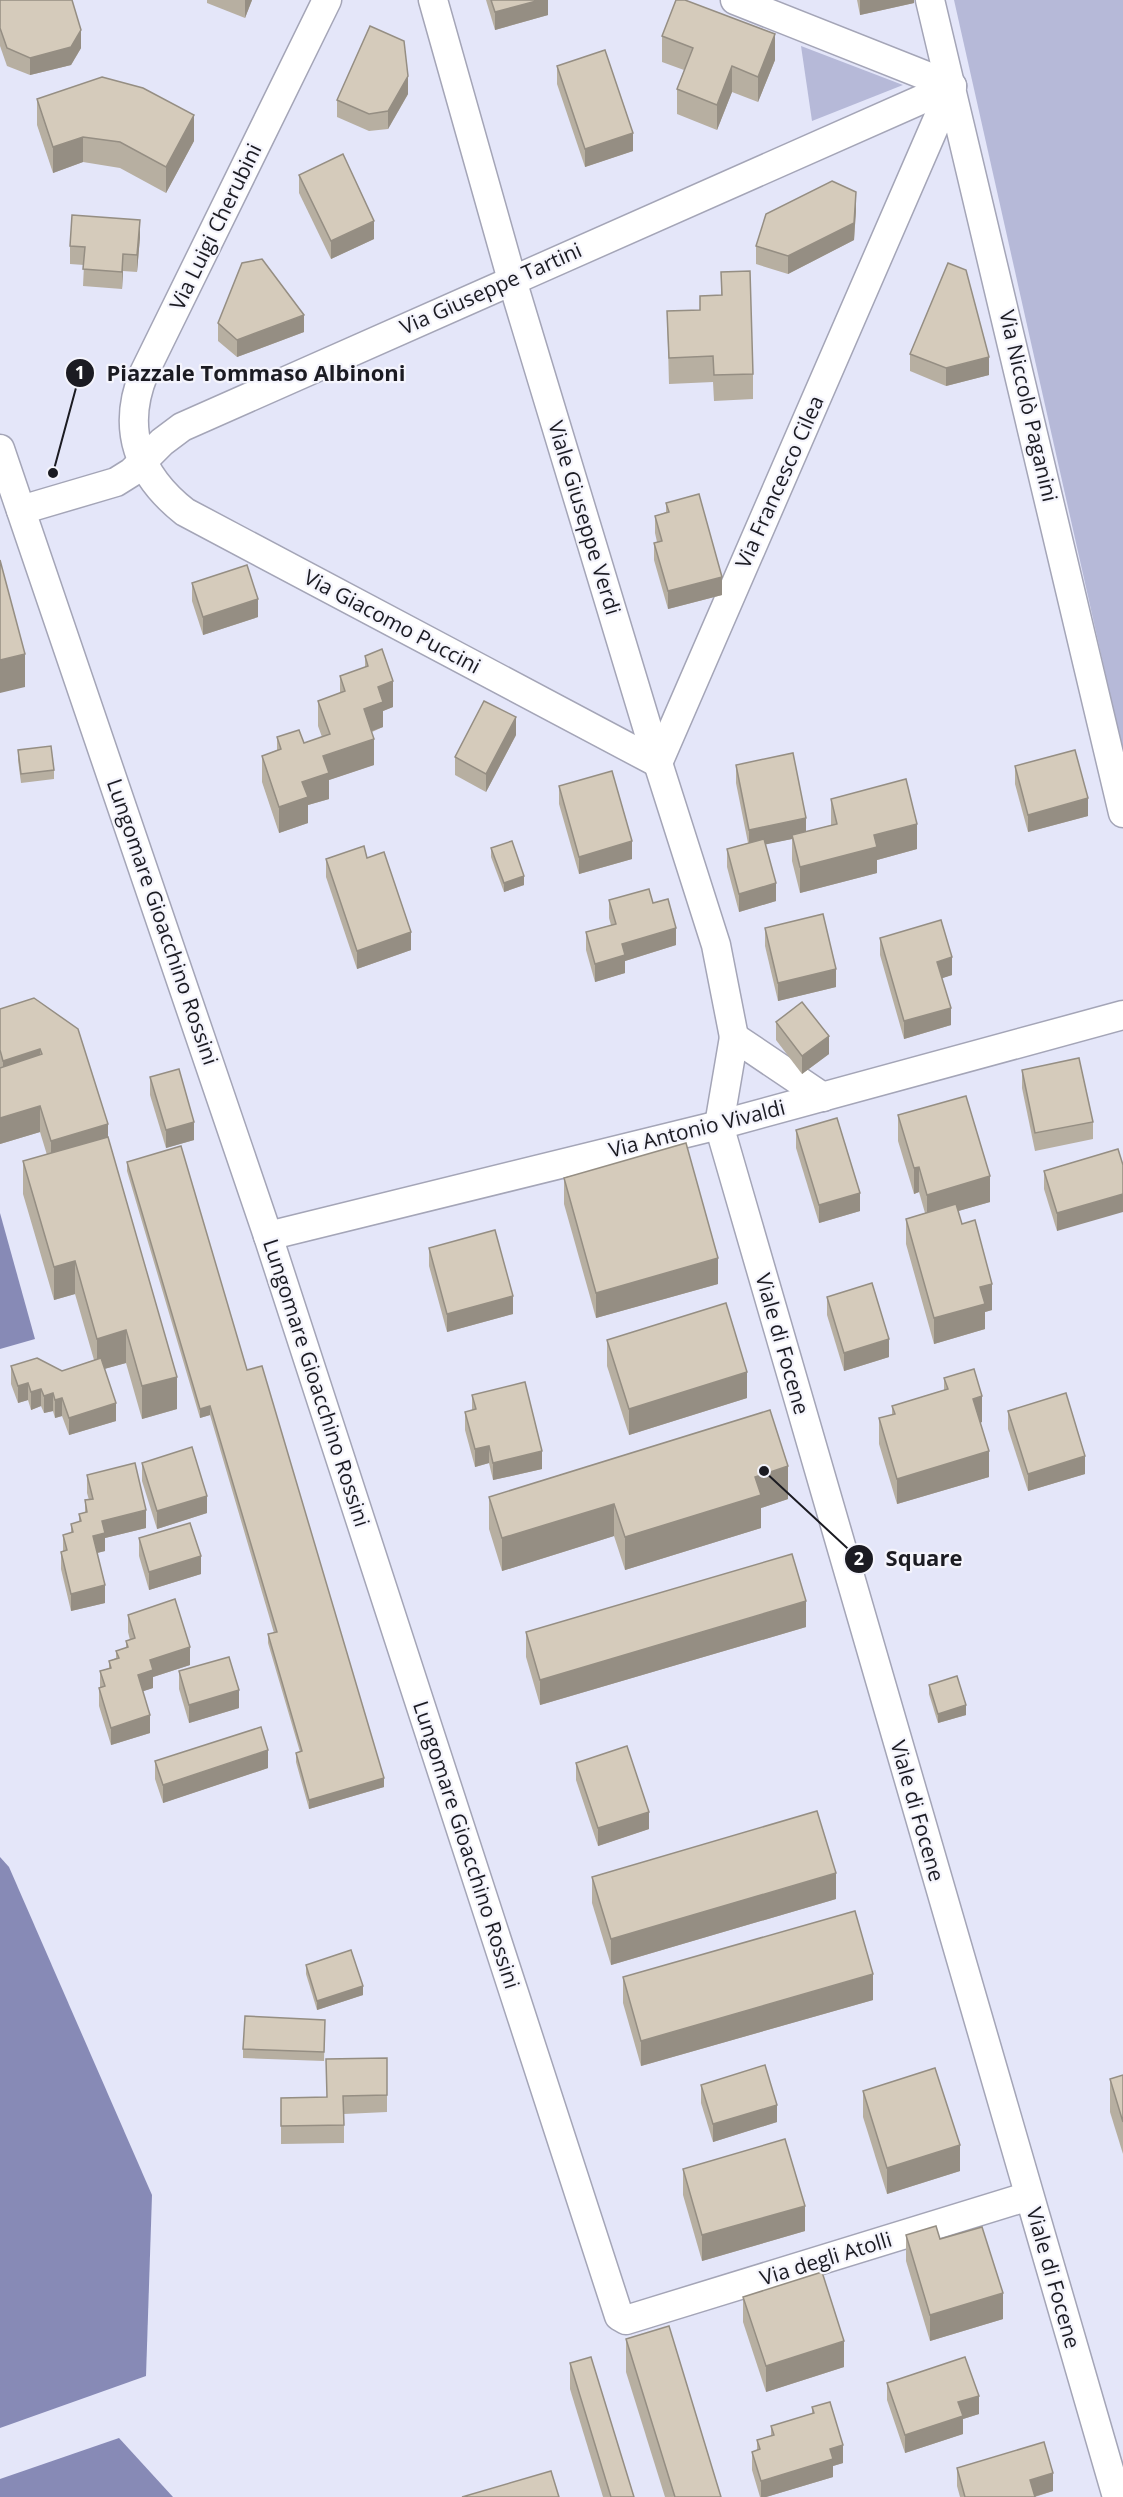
<svg xmlns="http://www.w3.org/2000/svg" width="1123" height="2497" font-family="'Open Sans',sans-serif">
  <style>
    .green { fill: #b6b9d8 }
    .water { fill: #878ab6 }
    .lines { fill: none; stroke-linecap: round; stroke-linejoin: round }
    .minor-casing { stroke: #a4a5b7; stroke-width: 31 }
    .minor { stroke: #fff; stroke-width: 28 }
    .wall { fill: #b7afa1 }
    .shaded-wall { fill: #958e83 }
    .building { fill: #d5cbbb; stroke: #958e83; stroke-width: 1.5 }
    .labels { text-anchor: middle; stroke-width: 4.5; stroke-linejoin: round; paint-order: stroke }
    .street-label { font-size: 21px; fill: #1b1b22; stroke: #f4f4fc }
    .leader { fill: none; stroke: #1b1b22; stroke-width: 2 }
    .callout-dot { fill: #1b1b22; stroke: #f4f4fc; stroke-width: 2 }
    .mark-label { font-size: 18px; text-anchor: middle; font-weight: bold; fill: #fff }
    .callout-label { font-size: 22px; text-anchor: middle; font-weight: bold; fill: #1b1b22; stroke: #f4f4fc; stroke-width: 4.5; stroke-linejoin: round; paint-order: stroke }
  </style>
  <rect width="100%" height="100%" fill="#e4e6f9"/>
  <g class="green">
    <polygon points="954,0 1123,0 1123,752"/>
    <polygon points="801,46 903,85 812,121"/>
  </g>
  <g class="water">
    <polygon points="0,1213 35,1339 0,1349"/>
    <polygon points="0,1857 9,1867 152,2195 146,2376 0,2428"/>
    <polygon points="119,2438 173,2497 0,2497 0,2479"/>
  </g>
  <g class="lines">
    <g class="minor-casing">
      <g id="minor">
        <path d="M327,0L144,373C121,429 138,475 185,512L658,763L952,86L735,0"/>
        <polyline points="433,0 512,280 658,763 716,945 734,1037"/>
        <polyline points="930,0 1123,813"/>
        <polyline points="0,449 268,1236 619,2316 626,2320 1029,2196"/>
        <polyline points="21,510 116,482 132,472 162,442 182,427 952,86"/>
        <polyline points="823,1097 734,1037 719,1125 1117,2497"/>
        <polyline points="268,1236 719,1125 1123,1015"/>
      </g>
    </g>
    <use href="#minor" class="minor"/>
  </g>
  <g class="wall">
    <polygon points="0,0 81,48 71,65 30,75 7,66 0,46"/>
    <polygon points="207,0 252,0 245,18 207,3"/>
    <polygon points="486,0 548,0 548,15 495,30"/>
    <polygon points="857,0 914,0 914,3 860,15"/>
    <polygon points="662,36 775,60 758,102 732,92 717,130 677,114 677,89 684,70 662,62"/>
    <polygon points="557,66 633,151 585,167 557,84"/>
    <polygon points="408,94 388,129 369,131 337,117 337,100"/>
    <polygon points="37,99 194,141 166,193 120,168 83,162 53,173 37,125"/>
    <polygon points="299,175 374,239 331,259 299,193"/>
    <polygon points="856,209 854,240 788,274 756,264 756,246"/>
    <polygon points="140,237 137,272 123,271 122,289 83,286 84,265 70,264 70,246"/>
    <polygon points="721,272 753,374 753,399 714,401 713,382 669,384 667,311 700,310 700,296 721,295"/>
    <polygon points="218,323 304,332 237,357 218,341"/>
    <polygon points="910,354 989,375 946,386 910,371"/>
    <polygon points="666,503 722,595 668,609 654,560 654,543 657,542 655,533 655,516 666,512"/>
    <polygon points="192,583 258,617 203,635 192,601"/>
    <polygon points="365,656 393,707 383,711 383,727 372,732 374,765 329,780 329,799 308,805 308,823 279,833 262,782 262,756 277,750 277,737 304,743 322,737 318,726 318,701 340,693 340,676 365,667"/>
    <polygon points="516,735 486,792 455,775 455,757"/>
    <polygon points="18,750 54,770 54,779 21,783 18,760"/>
    <polygon points="736,765 806,832 831,825 831,799 917,849 877,860 877,873 800,893 792,861 792,839 765,844 776,901 739,912 727,867 727,849 748,843 736,783"/>
    <polygon points="1015,766 1088,816 1028,832 1015,784"/>
    <polygon points="559,786 632,859 579,874 559,804"/>
    <polygon points="491,848 524,885 504,892 491,857"/>
    <polygon points="367,858 411,950 357,969 326,877 326,859"/>
    <polygon points="609,900 653,903 676,945 625,961 625,973 595,982 586,950 586,932 611,925 609,918"/>
    <polygon points="765,928 836,987 778,1001 765,946"/>
    <polygon points="880,938 952,975 942,978 951,1025 904,1039 880,955"/>
    <polygon points="34,998 108,1137 177,1409 142,1419 126,1363 104,1369 116,1421 69,1435 62,1416 55,1418 53,1411 44,1413 41,1406 31,1410 28,1400 18,1403 11,1384 11,1366 62,1371 94,1360 75,1294 54,1300 23,1194 23,1161 47,1155 40,1132 0,1144 0,1009"/>
    <polygon points="776,1022 829,1054 802,1074 776,1040"/>
    <polygon points="1022,1070 1093,1122 1093,1139 1035,1151 1022,1088"/>
    <polygon points="150,1077 194,1140 166,1148 150,1095"/>
    <polygon points="898,1115 990,1202 958,1211 962,1224 992,1310 985,1312 985,1329 934,1344 906,1244 906,1219 925,1213 919,1192 914,1194 898,1141"/>
    <polygon points="796,1130 860,1211 819,1223 796,1148"/>
    <polygon points="1118,1149 1057,1231 1044,1189 1044,1171"/>
    <polygon points="127,1162 247,1370 384,1787 309,1809 296,1762 296,1753 300,1752 268,1643 268,1634 274,1633 210,1415 200,1418 127,1171"/>
    <polygon points="564,1178 718,1284 596,1318 564,1204"/>
    <polygon points="429,1248 513,1314 447,1332 429,1266"/>
    <polygon points="827,1297 889,1357 844,1371 827,1315"/>
    <polygon points="607,1340 747,1398 629,1435 607,1366"/>
    <polygon points="944,1378 982,1422 980,1423 989,1477 897,1504 879,1444 879,1418 892,1415 892,1406 944,1390"/>
    <polygon points="472,1395 542,1469 493,1480 489,1463 475,1467 465,1430 465,1412 472,1410"/>
    <polygon points="1008,1411 1085,1474 1028,1491 1008,1429"/>
    <polygon points="142,1463 207,1513 157,1529 142,1481"/>
    <polygon points="87,1475 146,1528 105,1538 105,1551 97,1553 105,1603 71,1611 61,1569 61,1552 63,1551 63,1535 71,1533 71,1524 79,1522 79,1514 85,1512 85,1500 89,1500 87,1493"/>
    <polygon points="489,1497 788,1499 761,1508 761,1528 625,1570 614,1536 502,1571 489,1529"/>
    <polygon points="139,1538 201,1574 149,1590 139,1556"/>
    <polygon points="128,1615 190,1665 153,1677 153,1688 143,1691 150,1733 111,1745 99,1706 99,1688 100,1688 100,1671 109,1668 109,1661 116,1658 116,1651 126,1648 126,1641 130,1640 128,1632"/>
    <polygon points="806,1627 540,1705 526,1657 526,1632"/>
    <polygon points="179,1671 239,1708 189,1723 179,1689"/>
    <polygon points="929,1685 966,1715 938,1723 929,1694"/>
    <polygon points="155,1761 268,1768 163,1803 155,1779"/>
    <polygon points="576,1763 649,1829 598,1846 576,1780"/>
    <polygon points="592,1877 836,1899 611,1965 592,1903"/>
    <polygon points="306,1965 363,1995 317,2010 306,1974"/>
    <polygon points="623,1977 873,2000 641,2066 623,2003"/>
    <polygon points="325,2020 324,2061 243,2058 243,2049"/>
    <polygon points="387,2058 387,2112 344,2114 344,2143 281,2144 281,2098 326,2097"/>
    <polygon points="1123,2075 1123,2154 1110,2112 1110,2079"/>
    <polygon points="701,2085 777,2122 713,2142 701,2103"/>
    <polygon points="863,2091 960,2171 887,2194 863,2117"/>
    <polygon points="683,2169 805,2231 702,2261 683,2195"/>
    <polygon points="906,2235 940,2239 1003,2319 930,2341 906,2261"/>
    <polygon points="743,2297 844,2367 766,2392 743,2322"/>
    <polygon points="626,2339 721,2497 665,2497 626,2372"/>
    <polygon points="570,2363 634,2497 603,2497 570,2389"/>
    <polygon points="887,2383 979,2414 963,2419 963,2434 905,2453 887,2400"/>
    <polygon points="812,2407 843,2463 833,2466 833,2477 766,2497 760,2497 752,2470 752,2452 757,2450 757,2440 771,2436 771,2426 812,2414"/>
    <polygon points="957,2468 1053,2491 1035,2497 960,2497 957,2486"/>
  </g>
  <g class="shaded-wall">
    <polygon points="245,0 252,0 245,18"/>
    <polygon points="540,0 548,0 548,15 495,30 495,12"/>
    <polygon points="860,0 914,0 914,3 860,15"/>
    <polygon points="81,30 81,48 71,65 30,75 30,58"/>
    <polygon points="775,34 775,60 758,102 758,77"/>
    <polygon points="732,66 732,92 717,130 717,105"/>
    <polygon points="408,76 408,94 388,129 388,111"/>
    <polygon points="194,115 194,141 166,193 166,167"/>
    <polygon points="633,133 633,151 585,167 585,149"/>
    <polygon points="83,137 83,162 53,173 53,147"/>
    <polygon points="856,192 856,209 854,240 788,274 788,256"/>
    <polygon points="140,220 140,237 137,272 137,255"/>
    <polygon points="374,221 374,239 331,259 331,241"/>
    <polygon points="123,254 123,271 122,289 122,272"/>
    <polygon points="304,315 304,332 237,357 237,340"/>
    <polygon points="989,357 989,375 946,386 946,368"/>
    <polygon points="722,577 722,595 668,609 668,591"/>
    <polygon points="258,599 258,617 203,635 203,617"/>
    <polygon points="25,654 25,687 0,693 0,660"/>
    <polygon points="393,681 393,707 383,711 383,727 364,734 364,709 378,687"/>
    <polygon points="516,717 516,735 486,792 486,774"/>
    <polygon points="374,739 374,765 329,780 329,799 308,805 308,823 279,833 279,807 302,782 323,756"/>
    <polygon points="1088,798 1088,816 1028,832 1028,815"/>
    <polygon points="806,818 806,836 792,835 792,839 749,848 749,830"/>
    <polygon points="917,824 917,849 877,860 877,873 800,893 800,867 874,835"/>
    <polygon points="632,841 632,859 579,874 579,857"/>
    <polygon points="524,876 524,885 504,892 504,883"/>
    <polygon points="776,883 776,901 739,912 739,894"/>
    <polygon points="676,928 676,945 625,961 625,973 595,982 595,964 622,944"/>
    <polygon points="411,932 411,950 357,969 357,951"/>
    <polygon points="952,957 952,975 937,980 937,962"/>
    <polygon points="836,969 836,987 778,1001 778,983"/>
    <polygon points="951,1008 951,1025 904,1039 904,1021"/>
    <polygon points="829,1036 829,1054 802,1074 802,1056"/>
    <polygon points="40,1049 40,1075 3,1086 3,1061"/>
    <polygon points="40,1106 40,1132 0,1144 0,1118"/>
    <polygon points="194,1122 194,1140 166,1148 166,1130"/>
    <polygon points="108,1124 108,1149 51,1167 51,1141"/>
    <polygon points="919,1167 919,1192 914,1194 914,1168"/>
    <polygon points="990,1176 990,1202 927,1220 927,1195"/>
    <polygon points="860,1193 860,1211 819,1223 819,1205"/>
    <polygon points="1123,1194 1123,1212 1057,1231 1057,1213"/>
    <polygon points="718,1258 718,1284 596,1318 596,1293"/>
    <polygon points="75,1261 75,1294 54,1300 54,1267"/>
    <polygon points="992,1284 992,1310 985,1312 985,1329 934,1344 934,1318 980,1287"/>
    <polygon points="513,1296 513,1314 447,1332 447,1314"/>
    <polygon points="126,1330 126,1363 97,1371 97,1339"/>
    <polygon points="889,1339 889,1357 844,1371 844,1353"/>
    <polygon points="747,1372 747,1398 629,1435 629,1409"/>
    <polygon points="177,1377 177,1409 142,1419 142,1386"/>
    <polygon points="28,1383 28,1400 18,1403 18,1386"/>
    <polygon points="41,1389 41,1406 31,1410 31,1392"/>
    <polygon points="53,1393 53,1411 44,1413 44,1396"/>
    <polygon points="982,1396 982,1422 973,1425 973,1399"/>
    <polygon points="62,1398 62,1416 55,1418 55,1400"/>
    <polygon points="116,1403 116,1421 69,1435 69,1418"/>
    <polygon points="210,1406 210,1415 200,1418 200,1409"/>
    <polygon points="489,1446 489,1463 475,1467 475,1449"/>
    <polygon points="542,1451 542,1469 493,1480 493,1463"/>
    <polygon points="989,1451 989,1477 897,1504 897,1479"/>
    <polygon points="1085,1456 1085,1474 1028,1491 1028,1474"/>
    <polygon points="788,1466 788,1499 761,1508 761,1528 625,1570 625,1537 755,1477"/>
    <polygon points="207,1496 207,1513 157,1529 157,1511"/>
    <polygon points="614,1504 614,1536 502,1571 502,1538"/>
    <polygon points="146,1510 146,1528 105,1538 105,1551 93,1554 93,1536 102,1521"/>
    <polygon points="201,1556 201,1574 149,1590 149,1572"/>
    <polygon points="105,1585 105,1603 71,1611 71,1594"/>
    <polygon points="806,1601 806,1627 540,1705 540,1680"/>
    <polygon points="190,1647 190,1665 153,1677 153,1688 138,1693 138,1675 150,1660"/>
    <polygon points="239,1690 239,1708 189,1723 189,1705"/>
    <polygon points="966,1705 966,1715 938,1723 938,1714"/>
    <polygon points="150,1715 150,1733 111,1745 111,1728"/>
    <polygon points="268,1750 268,1768 163,1803 163,1785"/>
    <polygon points="384,1778 384,1787 309,1809 309,1800"/>
    <polygon points="649,1812 649,1829 598,1846 598,1828"/>
    <polygon points="836,1873 836,1899 611,1965 611,1939"/>
    <polygon points="873,1974 873,2000 641,2066 641,2041"/>
    <polygon points="363,1986 363,1995 317,2010 317,2001"/>
    <polygon points="777,2105 777,2122 713,2142 713,2124"/>
    <polygon points="960,2145 960,2171 887,2194 887,2168"/>
    <polygon points="805,2206 805,2231 702,2261 702,2235"/>
    <polygon points="1003,2293 1003,2319 930,2341 930,2315"/>
    <polygon points="844,2341 844,2367 766,2392 766,2366"/>
    <polygon points="979,2396 979,2414 963,2419 963,2434 905,2453 905,2435 958,2402"/>
    <polygon points="843,2445 843,2463 833,2466 833,2477 766,2497 761,2497 761,2481 830,2449"/>
    <polygon points="1053,2473 1053,2491 1033,2497 1030,2480"/>
  </g>
  <g class="building">
    <polygon points="0,0 72,0 81,30 71,47 30,58 7,48 0,28"/>
    <polygon points="491,0 540,0 495,12"/>
    <polygon points="676,0 685,0 775,34 758,77 732,66 717,105 677,89 693,48 662,36"/>
    <polygon points="370,26 404,41 408,76 388,111 369,114 337,100"/>
    <polygon points="605,50 633,133 585,149 557,66"/>
    <polygon points="102,77 143,88 194,115 166,167 120,142 83,137 53,147 37,99"/>
    <polygon points="343,154 374,221 331,241 299,175"/>
    <polygon points="832,181 856,192 854,223 788,256 756,246 766,214"/>
    <polygon points="72,215 140,220 137,255 123,254 122,272 83,269 85,247 70,246"/>
    <polygon points="262,259 304,315 237,340 218,323 242,263"/>
    <polygon points="948,263 966,270 989,357 946,368 910,354"/>
    <polygon points="750,271 753,374 714,375 713,356 669,358 667,311 700,310 700,296 722,295 721,272"/>
    <polygon points="699,494 722,577 668,591 654,543 662,541 655,516 669,512 666,503"/>
    <polygon points="0,560 25,654 0,660"/>
    <polygon points="247,565 258,599 203,617 192,583"/>
    <polygon points="382,649 393,681 378,687 383,702 364,709 374,739 323,756 329,773 302,782 308,797 279,807 262,756 281,749 277,737 299,730 304,743 330,734 318,701 345,691 340,676 368,666 365,656"/>
    <polygon points="484,701 516,717 486,774 455,757"/>
    <polygon points="51,746 54,770 21,774 18,750"/>
    <polygon points="1075,750 1088,798 1028,815 1015,766"/>
    <polygon points="793,753 806,818 749,830 736,765"/>
    <polygon points="612,771 632,841 579,857 559,786"/>
    <polygon points="906,779 917,824 874,835 877,847 800,867 792,835 837,824 831,799"/>
    <polygon points="764,839 776,883 739,894 727,849"/>
    <polygon points="512,841 524,876 504,883 491,848"/>
    <polygon points="364,846 367,858 384,852 411,932 357,951 326,859"/>
    <polygon points="649,889 653,903 668,899 676,928 622,944 625,955 595,964 586,932 616,924 609,900"/>
    <polygon points="823,914 836,969 778,983 765,928"/>
    <polygon points="941,920 952,957 937,962 951,1008 904,1021 880,938"/>
    <polygon points="34,998 78,1029 108,1124 51,1141 40,1106 0,1118 0,1068 42,1054 40,1049 3,1061 0,1050 0,1009"/>
    <polygon points="802,1002 829,1036 802,1056 776,1022"/>
    <polygon points="1079,1058 1093,1122 1035,1133 1022,1070"/>
    <polygon points="179,1069 194,1122 166,1130 150,1077"/>
    <polygon points="966,1096 990,1176 927,1195 919,1167 914,1168 898,1115"/>
    <polygon points="837,1118 860,1193 819,1205 796,1130"/>
    <polygon points="108,1137 177,1377 142,1386 126,1330 97,1339 75,1261 54,1267 23,1161"/>
    <polygon points="686,1143 718,1258 596,1293 564,1178"/>
    <polygon points="181,1146 247,1370 262,1366 384,1778 309,1800 296,1753 302,1751 268,1634 277,1632 210,1406 200,1409 127,1162"/>
    <polygon points="1118,1149 1123,1165 1123,1194 1057,1213 1044,1171"/>
    <polygon points="956,1204 962,1224 975,1220 992,1284 980,1287 985,1304 934,1318 906,1219"/>
    <polygon points="495,1230 513,1296 447,1314 429,1248"/>
    <polygon points="872,1283 889,1339 844,1353 827,1297"/>
    <polygon points="726,1303 747,1372 629,1409 607,1340"/>
    <polygon points="37,1358 62,1371 101,1358 116,1403 69,1418 62,1398 55,1400 53,1393 44,1396 41,1389 31,1392 28,1383 18,1386 11,1366"/>
    <polygon points="974,1369 982,1396 973,1399 989,1451 897,1479 879,1418 895,1414 892,1406 948,1389 944,1378"/>
    <polygon points="525,1382 542,1451 493,1463 489,1446 475,1449 465,1412 476,1409 472,1395"/>
    <polygon points="1066,1393 1085,1456 1028,1474 1008,1411"/>
    <polygon points="770,1410 788,1466 755,1477 761,1495 625,1537 614,1504 502,1538 489,1497"/>
    <polygon points="192,1447 207,1496 157,1511 142,1463"/>
    <polygon points="135,1463 146,1510 102,1521 105,1533 93,1536 105,1585 71,1594 61,1552 67,1550 63,1535 73,1532 71,1524 81,1521 79,1514 87,1512 85,1500 93,1499 87,1475"/>
    <polygon points="190,1523 201,1556 149,1572 139,1538"/>
    <polygon points="792,1554 806,1601 540,1680 526,1632"/>
    <polygon points="175,1599 190,1647 150,1660 153,1670 138,1675 150,1715 111,1728 99,1688 105,1686 100,1671 111,1668 109,1661 119,1658 116,1651 128,1647 126,1641 135,1638 128,1615"/>
    <polygon points="229,1657 239,1690 189,1705 179,1671"/>
    <polygon points="957,1676 966,1705 938,1714 929,1685"/>
    <polygon points="261,1727 268,1750 163,1785 155,1761"/>
    <polygon points="627,1746 649,1812 598,1828 576,1763"/>
    <polygon points="817,1811 836,1873 611,1939 592,1877"/>
    <polygon points="855,1911 873,1974 641,2041 623,1977"/>
    <polygon points="351,1950 363,1986 317,2001 306,1965"/>
    <polygon points="245,2016 325,2020 324,2052 243,2049"/>
    <polygon points="387,2058 387,2095 343,2096 344,2125 281,2126 281,2098 327,2097 326,2059"/>
    <polygon points="765,2065 777,2105 713,2124 701,2085"/>
    <polygon points="935,2068 960,2145 887,2168 863,2091"/>
    <polygon points="1123,2075 1123,2122 1110,2079"/>
    <polygon points="785,2139 805,2206 702,2235 683,2169"/>
    <polygon points="936,2226 940,2239 982,2227 1003,2293 930,2315 906,2235"/>
    <polygon points="822,2272 844,2341 766,2366 743,2297"/>
    <polygon points="669,2326 721,2497 675,2497 626,2339"/>
    <polygon points="591,2357 634,2497 611,2497 570,2363"/>
    <polygon points="965,2357 979,2396 958,2402 963,2416 905,2435 887,2383"/>
    <polygon points="830,2402 843,2445 830,2449 833,2459 761,2481 752,2452 760,2449 757,2440 774,2435 771,2426 814,2413 812,2407"/>
    <polygon points="1044,2442 1053,2473 1030,2480 1035,2497 965,2497 957,2468"/>
    <polygon points="551,2471 559,2497 462,2497"/>
  </g>
  <g class="labels">
    <g class="street-label">
      <text transform="translate(216 227) rotate(-64)" y="7">Via Luigi Cherubini</text>
      <text transform="translate(491 289) rotate(-24)" y="7">Via Giuseppe Tartini</text>
      <text transform="translate(1028 406) rotate(77)" y="7">Via Niccolò Paganini</text>
      <text transform="translate(780 482) rotate(-66)" y="7">Via Francesco Cilea</text>
      <text transform="translate(584 518) rotate(73)" y="7">Viale Giuseppe Verdi</text>
      <text transform="translate(392 622) rotate(28)" y="7">Via Giacomo Puccini</text>
      <text transform="translate(162 922) rotate(71)" y="7">Lungomare Gioacchino Rossini</text>
      <text transform="translate(697 1129) rotate(-14)" y="7">Via Antonio Vivaldi</text>
      <text transform="translate(782 1344) rotate(74)" y="7">Viale di Focene</text>
      <text transform="translate(316 1383) rotate(72)" y="7">Lungomare Gioacchino Rossini</text>
      <text transform="translate(917 1811) rotate(74)" y="7">Viale di Focene</text>
      <text transform="translate(466 1845) rotate(72)" y="7">Lungomare Gioacchino Rossini</text>
      <text transform="translate(826 2259) rotate(-17)" y="7">Via degli Atolli</text>
      <text transform="translate(1053 2278) rotate(74)" y="7">Viale di Focene</text>
    </g>
  </g>
  <path class="leader" d="M53 473L80 373M764 1471L859 1559"/>
  <g class="callout-dot">
    <circle cx="53" cy="473" r="6"/>
    <circle cx="764" cy="1471" r="6"/>
    <circle cx="80" cy="373" r="15"/>
    <circle cx="859" cy="1559" r="15"/>
  </g>
  <g class="mark-label">
    <text x="80" y="379">1</text>
    <text x="859" y="1565">2</text>
  </g>
  <g class="callout-label">
    <text x="256" y="381">Piazzale Tommaso Albinoni</text>
    <text x="924" y="1566">Square</text>
  </g>
</svg>
